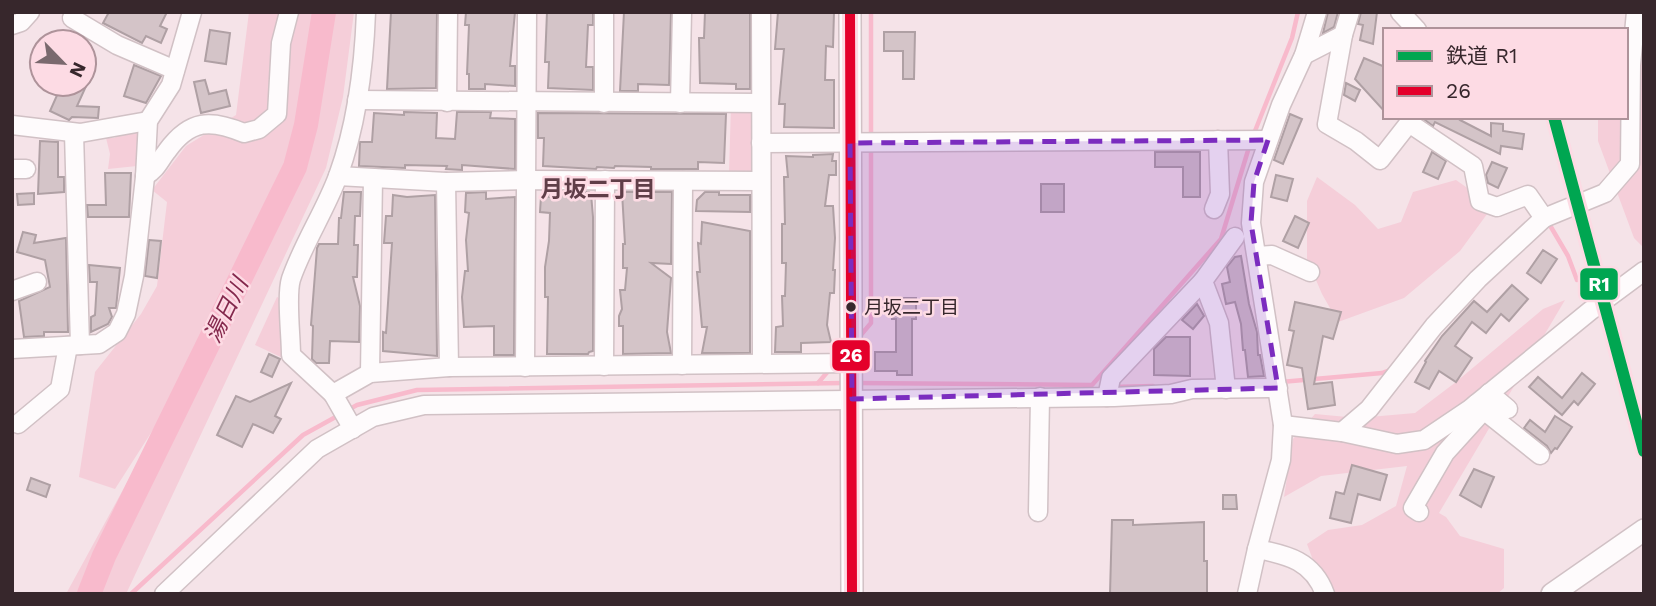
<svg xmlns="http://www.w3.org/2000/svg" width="1656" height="606" font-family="'Work Sans','Noto Sans JP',sans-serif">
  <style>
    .green { fill: #f5ced9 }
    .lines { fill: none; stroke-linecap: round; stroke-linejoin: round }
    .stream { stroke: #f8bacc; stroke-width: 4.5 }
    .river { stroke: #f8bacc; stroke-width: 24 }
    .building { fill: #d4c4c8; stroke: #afa0a4; stroke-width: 2 }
    .minor-casing { stroke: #d1c1c5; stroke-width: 21 }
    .major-casing { stroke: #d1c1c5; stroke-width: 24 }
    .minor { stroke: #fefbfc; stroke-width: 18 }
    .major { stroke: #fefbfc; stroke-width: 21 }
    .bus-1-casing { stroke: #fddbe4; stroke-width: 16 }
    .bus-1 { stroke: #e4002b; stroke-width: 10 }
    .rail-1-casing { stroke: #fddbe4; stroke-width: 18 }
    .rail-1 { stroke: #00a651; stroke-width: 12 }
    .marked { fill: #7b2cbf; fill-opacity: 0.2; stroke: #7b2cbf; stroke-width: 5; stroke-dasharray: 14 9; stroke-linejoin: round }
    .bus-dot { fill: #37272c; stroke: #fddbe4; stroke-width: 2.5 }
    .labels { text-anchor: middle; stroke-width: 5; stroke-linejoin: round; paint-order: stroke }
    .bus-label { font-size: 19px; fill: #37272c; stroke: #fddbe4; text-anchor: start }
    .neighbourhood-label { font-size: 23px; font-weight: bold; fill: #603e48; stroke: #fddbe4 }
    .water-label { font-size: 23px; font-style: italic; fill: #84284c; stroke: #fddbe4 }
    .line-badge { stroke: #fddbe4; stroke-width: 2.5 }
    .badge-label { font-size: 19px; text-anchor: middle; font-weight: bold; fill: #fff }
  </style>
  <rect width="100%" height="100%" fill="#f5e3e8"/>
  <g class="green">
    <polygon points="249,12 354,12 343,97 326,168 126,594 66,594 172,400 115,489 79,477 95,372 141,314 157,286 167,202 152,190 186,146 236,115"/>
    <polygon points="1636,12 1644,12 1644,248 1634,238 1598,141 1598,117 1626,117 1626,30 1623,30"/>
    <polygon points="731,106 757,107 755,173 729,172"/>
    <polygon points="134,128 140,132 137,166 108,169 110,154 106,138 115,138 119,131"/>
    <polygon points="1317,177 1355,205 1378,229 1401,222 1413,192 1456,180 1473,192 1490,210 1460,251 1404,298 1338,322 1322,294 1307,259 1307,201"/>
    <polygon points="277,297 283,300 283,358 255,345"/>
    <polygon points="1565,300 1439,513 1446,517 1460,536 1504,549 1504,588 1497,594 1320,594 1320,579 1307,544 1328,530 1362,525 1396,506 1407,466 1321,476 1284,497 1293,439 1315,414 1358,418 1415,413 1456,382 1543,309"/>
  </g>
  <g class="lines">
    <g class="stream">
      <polyline points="871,12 871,137"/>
      <polyline points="1253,136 1292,38 1298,12"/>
      <polyline points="1548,222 1568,256 1577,280"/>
      <polyline points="860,336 871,323 871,146"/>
      <polyline points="1281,382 1382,373 1390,370"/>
      <polyline points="818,383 830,369"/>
      <polyline points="856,383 1092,385 1221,239 1250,144"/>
      <polyline points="1113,387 1153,386"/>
      <polyline points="348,410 357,405 417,390 844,383"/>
      <polyline points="131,594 303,435 341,414"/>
    </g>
    <polyline class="river" points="89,594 104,556 295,167 306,125 324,12"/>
  </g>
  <g class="building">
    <polygon points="109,12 167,12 160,26 167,29 161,43 146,36 142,43 103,23"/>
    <polygon points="391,12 437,12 436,88 387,89"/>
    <polygon points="466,12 515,12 510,66 515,66 515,86 485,84 485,89 469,89 469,74 467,74 469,25 465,25"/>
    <polygon points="547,12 593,12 593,25 588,25 586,67 593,67 593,90 548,88 549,62 545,62"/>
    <polygon points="624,12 671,12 669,85 638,84 638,91 620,91"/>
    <polygon points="705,12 750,12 750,89 736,89 736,84 700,83 699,38 704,38"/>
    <polygon points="778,12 834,12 833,47 826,46 825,80 834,80 834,128 784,127 785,104 779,104 784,49 775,49"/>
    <polygon points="1328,12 1338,12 1334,27 1323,33"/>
    <polygon points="1361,12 1377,12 1373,44 1360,40 1363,25 1358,24"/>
    <polygon points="210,30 230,33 226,64 205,61"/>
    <polygon points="884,32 915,32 914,79 903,79 903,51 884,51"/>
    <polygon points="1364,58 1385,67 1385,112 1355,79"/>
    <polygon points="134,65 161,76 146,103 124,96"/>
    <polygon points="205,80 209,94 226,90 230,106 201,113 194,82"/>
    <polygon points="1346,83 1360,90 1355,101 1344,95"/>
    <polygon points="62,84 87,84 77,106 99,107 98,118 72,117 69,120 50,111"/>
    <polygon points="404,112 437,113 436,138 455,139 457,112 491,112 490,118 515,119 515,169 462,165 462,170 446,169 447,166 405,165 405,168 359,166 360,142 372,142 374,113 404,115"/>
    <polygon points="538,113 726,114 724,163 698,162 698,169 651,169 651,167 615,166 614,168 597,167 596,169 543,166 544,138 538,138"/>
    <polygon points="1290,114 1302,119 1283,164 1274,160"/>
    <polygon points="1421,117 1462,117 1460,120 1491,136 1491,123 1503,124 1503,131 1524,134 1522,149 1501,146 1500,154 1435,122 1433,126"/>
    <polygon points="40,141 58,142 58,177 64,177 64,192 38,194"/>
    <polygon points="1155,152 1200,152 1200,197 1183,197 1183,167 1155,167"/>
    <polygon points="1432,152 1446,161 1438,179 1423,172"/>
    <polygon points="833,154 832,161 836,161 836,175 829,175 825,206 833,206 835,238 833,270 835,270 834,293 830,293 827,325 831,342 801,343 801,352 775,352 776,327 783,326 782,296 785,296 786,263 782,263 782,224 785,224 784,177 788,177 786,156 813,157 813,155"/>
    <polygon points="1492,162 1507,168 1498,188 1488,183 1486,175"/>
    <polygon points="105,173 131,173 129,217 88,217 87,205 106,205"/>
    <polygon points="1276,175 1293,179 1287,201 1271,197"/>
    <rect x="1041" y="184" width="23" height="28"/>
    <polygon points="551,191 589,192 591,194 593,217 593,351 589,352 588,354 547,354 548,297 545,297 545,267 549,241 550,213 540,212 541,196 549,197"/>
    <polygon points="344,192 361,192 360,216 355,216 354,245 358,245 357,277 353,277 360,306 359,342 330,341 329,363 316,363 312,359 313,326 311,325 317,248 319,244 338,244 339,218 341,218"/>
    <polygon points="486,192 486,199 515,197 514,355 494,355 494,326 464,327 462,297 465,271 468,271 466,240 469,213 465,212 466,193"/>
    <polygon points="622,192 672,192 671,264 651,263 671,278 667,332 671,353 623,354 623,326 619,326 619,316 622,309 620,290 625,290 627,268 623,268 623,244 625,244"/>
    <polygon points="705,192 719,192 719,195 750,195 750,212 696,211 697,200"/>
    <polygon points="34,193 34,204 18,205 17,194"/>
    <polygon points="393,195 407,197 435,195 437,356 383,351 383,332 386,333 392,243 384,243 386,216 392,216"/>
    <polygon points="1295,216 1309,223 1298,248 1283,241"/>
    <polygon points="702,222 750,231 750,353 702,353 707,327 702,327 697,272 700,272 698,243 701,244"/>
    <polygon points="23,232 36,235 34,243 66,238 68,332 44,332 44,336 24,337 19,301 50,287 45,260 17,252"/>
    <polygon points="149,240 161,241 157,278 145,276"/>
    <polygon points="1543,250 1557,259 1541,283 1527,273"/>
    <polygon points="1241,256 1249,304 1257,332 1258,355 1260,355 1264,376 1248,377 1245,350 1243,350 1241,324 1235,302 1226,304 1222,284 1230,282 1227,267 1235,257"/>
    <polygon points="89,265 120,268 116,308 109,308 112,317 108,324 91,332 91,317 95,315 97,282 90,282"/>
    <polygon points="1512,285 1528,299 1509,321 1501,314 1486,333 1472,322 1455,346 1472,358 1456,382 1439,371 1429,389 1415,382 1426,362 1425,361 1442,336 1474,301 1487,312"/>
    <polygon points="893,298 916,298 916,319 912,319 912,375 897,375 897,371 875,371 875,352 896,352 896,319 892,319"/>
    <polygon points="1295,302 1341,312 1333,339 1323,336 1314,384 1332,382 1335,405 1308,409 1302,368 1287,365 1294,331 1289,330"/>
    <polygon points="1197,304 1204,316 1193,329 1182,320"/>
    <polygon points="1166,337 1190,337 1190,376 1154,375 1154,349"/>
    <polygon points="269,354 280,359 272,377 261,372"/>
    <polygon points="1582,373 1595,384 1578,405 1574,401 1562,415 1529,387 1538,377 1562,398"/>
    <polygon points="291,383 275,416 281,419 273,433 253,424 242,447 217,435 236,396 250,402"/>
    <polygon points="1555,416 1572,427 1557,449 1555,448 1551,453 1547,446 1524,428 1530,420 1545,432"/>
    <polygon points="1352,465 1387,475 1380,500 1358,494 1351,523 1330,518 1336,492 1344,494"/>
    <polygon points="1474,469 1494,477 1481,507 1460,495"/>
    <polygon points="31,478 50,485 46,497 27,490"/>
    <polygon points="1223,495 1236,495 1237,509 1223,509"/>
    <polygon points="1112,520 1133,520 1133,525 1204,522 1204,561 1207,561 1207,594 1110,594"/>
  </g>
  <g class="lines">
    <g class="minor-casing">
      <g id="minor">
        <path d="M366,12C364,67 357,124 338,176C325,211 303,244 291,279C286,295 291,336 291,355L333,394L370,373L449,367L852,363"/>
        <polyline points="604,12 604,103"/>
        <polyline points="761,12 762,362"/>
        <polyline points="1400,12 1417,30"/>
        <polyline points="72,18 117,45 175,70"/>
        <polyline points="12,25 21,22 30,12"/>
        <polyline points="1343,35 1327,124 1356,141 1380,160 1409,123 1473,166 1480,201 1497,207 1528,195 1544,218"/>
        <polyline points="1304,55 1343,35 1350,12"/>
        <polyline points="357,100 760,103"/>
        <polyline points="447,102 448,12"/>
        <polyline points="680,103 682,12"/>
        <polyline points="12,125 80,133 148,121"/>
        <polyline points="74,133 80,345"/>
        <polyline points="761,143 1268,140"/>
        <polyline points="12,169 26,169"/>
        <path d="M145,176C157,169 159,161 167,151C190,119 211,119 244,133L259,129L277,114L281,43L289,12"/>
        <polyline points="338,176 446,182 528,180 761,181"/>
        <polyline points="446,182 449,367"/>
        <polyline points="1214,209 1220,194 1218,140"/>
        <polyline points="1257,256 1272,255 1310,272"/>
        <polyline points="12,291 37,282"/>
        <polyline points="12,349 99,344 117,332 126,314 134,276 145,177 148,121 171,85 192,12"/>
        <polyline points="682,365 683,181"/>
        <polyline points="604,366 605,180"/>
        <polyline points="525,367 527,12"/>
        <polyline points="370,373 373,178"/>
        <polyline points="1226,389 1219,323 1203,281 1235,237"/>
        <polyline points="1489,393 1508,409"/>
        <polyline points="333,394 353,429"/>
        <polyline points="1107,397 1111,378 1203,281"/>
        <polyline points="1476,404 1540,455"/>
        <polyline points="18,424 60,389 68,346"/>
        <polyline points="1283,425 1342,432 1397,444 1424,440 1470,409 1590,311 1644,271"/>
        <polyline points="1342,432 1369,409 1434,326 1478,279 1544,218 1605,193 1630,164 1631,65 1636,12"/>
        <polyline points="1038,512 1040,397"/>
        <polyline points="1419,512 1413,508 1445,453 1484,410"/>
        <path d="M1257,549C1288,555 1313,561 1325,594"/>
        <polyline points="164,594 317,449 373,417 424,405 1114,397 1171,394 1192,389 1278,388"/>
        <polyline points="1247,594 1257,549 1281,460 1283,425 1251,223 1254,182 1281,105 1304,55 1317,12"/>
      </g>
    </g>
    <g class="major-casing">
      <g id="major">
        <polyline points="850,12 852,594"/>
        <polyline points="1552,594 1644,530"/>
      </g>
    </g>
    <use href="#minor" class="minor"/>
    <use href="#major" class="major"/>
    <g class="bus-1-casing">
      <polyline id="bus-1" points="850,12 852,594"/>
    </g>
    <use href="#bus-1" class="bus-1"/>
    <g class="rail-1-casing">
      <polyline id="rail-1" points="1554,117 1644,451"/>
    </g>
    <use href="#rail-1" class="rail-1"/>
  </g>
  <path class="marked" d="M1268,140L1254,182L1251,223L1278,388L852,399L850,143Z"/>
  <circle class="bus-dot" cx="851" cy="307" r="6"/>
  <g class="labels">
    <g class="bus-label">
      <text x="864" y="314">月坂二丁目</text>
    </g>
    <g class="neighbourhood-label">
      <text x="598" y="197">月坂二丁目</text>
    </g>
    <g class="water-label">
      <text transform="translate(226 310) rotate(-64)" y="8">湯日川</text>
    </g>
  </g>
  <g class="line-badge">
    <rect x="1579" y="267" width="40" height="34" rx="7" fill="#00a651"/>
    <rect x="831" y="339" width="40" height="33" rx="7" fill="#e4002b"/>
  </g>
  <g class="badge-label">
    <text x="1599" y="291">R1</text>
    <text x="851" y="362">26</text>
  </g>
  <rect width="1656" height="606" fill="none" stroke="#37272c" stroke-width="28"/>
  <rect x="1383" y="28" width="245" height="91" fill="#fddbe4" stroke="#ae939a" stroke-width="2"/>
  <rect x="1397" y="51" width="35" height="10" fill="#00a651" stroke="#ae939a" stroke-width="2"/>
  <text x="1446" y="63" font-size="21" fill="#37272c">鉄道 R1</text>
  <rect x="1397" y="86" width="35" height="10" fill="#e4002b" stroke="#ae939a" stroke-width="2"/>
  <text x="1446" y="98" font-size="21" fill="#37272c">26</text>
  <g transform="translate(63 63) rotate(115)"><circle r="33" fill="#fddbe4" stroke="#ae939a" stroke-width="2"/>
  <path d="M0-5L12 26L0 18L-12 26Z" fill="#7a696e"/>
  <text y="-10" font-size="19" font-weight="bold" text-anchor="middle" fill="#37272c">N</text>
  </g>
</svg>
